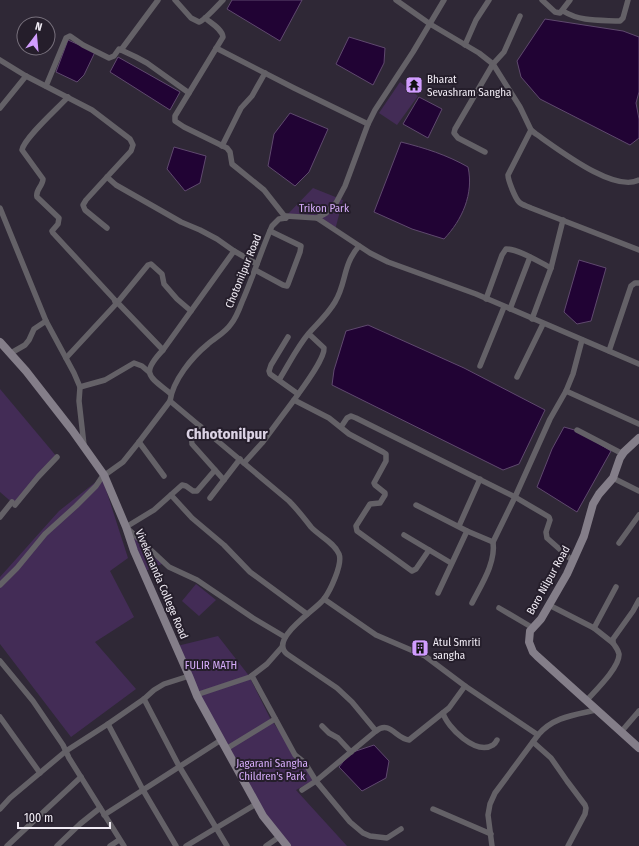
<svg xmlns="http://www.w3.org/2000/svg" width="639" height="846" font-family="'Fira Sans Condensed',sans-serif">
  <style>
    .green { fill: #432c56 }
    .water { fill: #210334; stroke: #5f496e }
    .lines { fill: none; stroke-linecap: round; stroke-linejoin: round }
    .street { stroke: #646167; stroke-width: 5.5 }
    .secondary { stroke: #847e89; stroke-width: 8 }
    .labels { text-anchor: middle; stroke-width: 4; stroke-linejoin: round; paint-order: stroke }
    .poi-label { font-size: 11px; fill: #f1ecf5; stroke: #251e2b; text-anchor: start }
    .park-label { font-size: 11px; fill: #d6acfa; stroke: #251e2b }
    .street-label { font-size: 11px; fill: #f1ecf5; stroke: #251e2b }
    .district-label { font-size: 15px; font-weight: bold; fill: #dbd2e4; stroke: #251e2b }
  </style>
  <rect width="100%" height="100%" fill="#2f2836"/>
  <g class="green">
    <polygon points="400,82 418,96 397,125 379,113"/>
    <polygon points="313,188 343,200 335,230 313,218 286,216"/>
    <polygon points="0,389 57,457 15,505 0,492"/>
    <polygon points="102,477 128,558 110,571 134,617 95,642 136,689 71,737 0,644 0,577 59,511"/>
    <polygon points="131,534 162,564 145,571"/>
    <polygon points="196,584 216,600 199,616 182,601"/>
    <polygon points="218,636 250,677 250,678 270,718 314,780 296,790 347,846 289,846 266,815 196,695 177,646"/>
  </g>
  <g class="water">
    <polygon points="232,0 302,0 280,41 227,9"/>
    <polygon points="545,19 623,31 639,37 639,92 636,103 639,119 639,138 630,145 540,99 521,77 517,61"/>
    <polygon points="349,37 385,48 384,63 373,85 336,64"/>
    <polygon points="68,40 95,52 84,75 77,82 56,72"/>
    <polygon points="118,57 180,92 170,110 110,72"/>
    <polygon points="419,97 442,109 428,138 403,124"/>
    <polygon points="290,113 328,129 309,172 295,186 268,166 274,134"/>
    <path d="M401,142C425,148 447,155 468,167C474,194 462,220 444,239L412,229L374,212Z"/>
    <polygon points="174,147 206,156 200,183 185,191 167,169"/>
    <polygon points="579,260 606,268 591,321 577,324 564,312"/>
    <polygon points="368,325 464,368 545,410 519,464 503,470 332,385 334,370 346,331"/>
    <polygon points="564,427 578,431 611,451 577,512 537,487 552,449"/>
    <polygon points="374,745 389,761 386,778 362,791 339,767 350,753"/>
  </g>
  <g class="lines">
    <g class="street">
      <path d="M175,0L191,18L199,22C204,21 218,5 223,0"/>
      <path d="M396,0L430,24L479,53L493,64L520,107L531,130L536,134C558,149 614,193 639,180"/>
      <polyline points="542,0 555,12 560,13 570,0"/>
      <path d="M563,11C581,22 599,20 620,21L623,18L628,0"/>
      <path d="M205,18C211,23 222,29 223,37L175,116V121L184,127L227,148L230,152L232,164L264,190L286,218"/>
      <polyline points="465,45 476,20 489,0"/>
      <polyline points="216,48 294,88 368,124"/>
      <polyline points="121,50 158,0"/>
      <polyline points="0,60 26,76 92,110 130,139 133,145 131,151 107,177 116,185 181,222 200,230 217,239 234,251 257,264"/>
      <polyline points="46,86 66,38 70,36 83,45 109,58 114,56 119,49 136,57 147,63 189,93"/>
      <polyline points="0,108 26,76"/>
      <path d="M531,130L508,175C508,180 515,198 519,202C522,205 527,206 531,208L639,250"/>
      <polyline points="222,146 241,108 252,96 265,73"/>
      <polyline points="485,152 458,138 454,133 455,129 493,64 504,52 520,16"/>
      <polyline points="0,208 46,321 74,373 80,387 79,401 84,445"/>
      <polyline points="317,218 370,253 388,262 476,294 639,364"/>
      <polyline points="107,228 85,210 83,205 86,200 107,177"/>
      <polyline points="255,270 283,285 287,286 288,284 300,252 301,246 270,231"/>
      <path d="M486,299L502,255L506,249C519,249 539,262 551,268"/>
      <polyline points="116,301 163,350"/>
      <polyline points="117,303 148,265 151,264 162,274 164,284 177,299 191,311"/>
      <polyline points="510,309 530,257"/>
      <polyline points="532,319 551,268 563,220"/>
      <polyline points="288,337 271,365 269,371 270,374 298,394"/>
      <polyline points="609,351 631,286 635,283 639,283"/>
      <polyline points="11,353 25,345 29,340 34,329 46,321"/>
      <path d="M66,358L116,304L114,299L53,233L52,231L58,224L59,218L37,197C35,190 43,186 43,179L22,150C24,138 59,107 68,97"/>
      <polyline points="480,366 504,307"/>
      <polyline points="517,377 543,324"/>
      <path d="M279,380C289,364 297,347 309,333C318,323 328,314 335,302C347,282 342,266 359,246"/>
      <polyline points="80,387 105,380 134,363 142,366 149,372"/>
      <polyline points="566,391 639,424"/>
      <path d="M171,394C149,376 140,374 163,350L234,251"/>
      <path d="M294,400C301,390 325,359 324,348L309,334"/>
      <path d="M170,401L289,501C297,509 304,518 311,527C319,536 334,542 339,554C343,564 330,591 324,599C316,610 268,639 287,654L337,688L352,702L376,731L316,781L302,790"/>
      <path d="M200,426C196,432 190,437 192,444L224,480"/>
      <polyline points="341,427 347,418 351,416 356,418 515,497 549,517 550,520 546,532 547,538 573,561"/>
      <polyline points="577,430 623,454"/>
      <polyline points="139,442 164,476"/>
      <polyline points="244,463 262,443 294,400 329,418 349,434 383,452 386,454 386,461 374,483 375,485 385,493 385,495 380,503 370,504 356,526 357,531 412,571 416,569 429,550"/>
      <polyline points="215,470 197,491 193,491 186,486 182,485 154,510 126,527 169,567 197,580 253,618 285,637"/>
      <polyline points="613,478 639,491"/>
      <polyline points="171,495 192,518 224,545 250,572 307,614"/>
      <polyline points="210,498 240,459"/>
      <polyline points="15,505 38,477 57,457"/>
      <polyline points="416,505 467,531 493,542 515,497 550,419 566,391 573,374 582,340"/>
      <polyline points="0,517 12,502"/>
      <polyline points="459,526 480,479"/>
      <polyline points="404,535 451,563"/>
      <polyline points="619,543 639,515"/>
      <path d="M0,585L17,568L45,534L76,506L96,486L102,477L123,462L139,442L170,401C173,380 192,357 208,344C216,337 225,333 231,324C236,318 239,310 242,302C253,277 261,251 272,226L279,219L286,218V216L317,218L326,213L336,203L345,186L368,124L375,110L413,52L444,0"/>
      <polyline points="438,593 467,531"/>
      <polyline points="324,599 376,635 425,656 465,686 538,735"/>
      <path d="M472,603C481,585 496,563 493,542"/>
      <polyline points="549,605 594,628 613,643"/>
      <polyline points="499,608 533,628"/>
      <polyline points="594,628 616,587"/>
      <polyline points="0,661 33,701 63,745 69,758 124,846"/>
      <polyline points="252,676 295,755 305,763 316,781 350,822 363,833 370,836 387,838 401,829"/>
      <polyline points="196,695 250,677 267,664 282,647"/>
      <polyline points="144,699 179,766 227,846"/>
      <path d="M586,701C595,691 620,667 619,654C618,649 615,646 613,643V639L633,611L639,600"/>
      <path d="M443,713C447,727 476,756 493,745C495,744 496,742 497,740"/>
      <polyline points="0,717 40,773"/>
      <polyline points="108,724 143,790 176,846"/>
      <polyline points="322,726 329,733 338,738 351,752"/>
      <path d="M376,731C390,720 396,739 409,740L449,708L465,686"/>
      <polyline points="621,732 639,711"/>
      <polyline points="533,742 551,758 567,781 585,805 586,808 585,814 568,846"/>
      <polyline points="226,749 275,719"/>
      <polyline points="0,809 10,798 66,751 108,724 144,699 154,690 164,684 189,676"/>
      <polyline points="433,809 491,834"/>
      <polyline points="104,815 221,740"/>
      <polyline points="7,846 81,777"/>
      <polyline points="57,846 80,824 100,808"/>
      <polyline points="110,846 119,840"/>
      <polyline points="186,846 256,804"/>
      <polyline points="266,846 279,837"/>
      <path d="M492,846L488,815L490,804L495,793L538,735C553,717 574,715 596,710"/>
    </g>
    <g class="secondary">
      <polyline points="0,342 26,371 72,430 104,475 126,527 134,551 189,676 197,696 263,816 287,846"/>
      <polyline points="639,438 624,452 620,458 613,478 599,494 593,504 584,536 567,574 541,619 530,631 529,642 533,652 537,656 639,748"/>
    </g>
  </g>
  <defs>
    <g id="temple-square" transform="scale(0.9)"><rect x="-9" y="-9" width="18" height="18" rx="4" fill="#d19dfe" stroke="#251e2b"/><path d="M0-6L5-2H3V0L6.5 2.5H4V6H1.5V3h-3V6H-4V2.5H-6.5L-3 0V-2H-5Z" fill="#111"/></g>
    <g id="building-square" transform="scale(0.9)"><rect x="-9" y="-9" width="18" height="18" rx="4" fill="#d19dfe" stroke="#251e2b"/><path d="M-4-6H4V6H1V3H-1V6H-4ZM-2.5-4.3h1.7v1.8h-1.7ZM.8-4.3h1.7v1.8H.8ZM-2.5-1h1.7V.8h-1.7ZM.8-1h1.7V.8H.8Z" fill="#111"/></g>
  </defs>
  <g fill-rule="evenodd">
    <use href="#temple-square" x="414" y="85"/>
    <use href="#building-square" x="420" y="648"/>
  </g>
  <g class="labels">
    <g class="poi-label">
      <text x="427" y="83">Bharat<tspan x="427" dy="13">Sevashram Sangha</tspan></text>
      <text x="433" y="646">Atul Smriti<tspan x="433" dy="13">sangha</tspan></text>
    </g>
    <g class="park-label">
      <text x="324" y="212">Trikon Park</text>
      <text x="211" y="669">FULIR MATH</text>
      <text x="272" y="767">Jagarani Sangha<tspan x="272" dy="13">Children's Park</tspan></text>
    </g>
    <g class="street-label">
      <text transform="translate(243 271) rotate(-68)" y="4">Chotonilpur Road</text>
      <text transform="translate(548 580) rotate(-61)" y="4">Boro Nilpur Road</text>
      <text transform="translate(162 584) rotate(67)" y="4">Vivekananda College Road</text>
    </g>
    <g class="district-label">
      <text x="227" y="439">Chhotonilpur</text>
    </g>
  </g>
  <g transform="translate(36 36) rotate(16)"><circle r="19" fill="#251e2b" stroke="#77707c"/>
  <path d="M0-3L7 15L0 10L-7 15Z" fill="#d19dfe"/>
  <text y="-6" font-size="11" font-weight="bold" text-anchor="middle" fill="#f1ecf5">N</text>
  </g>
  <path d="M18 822v6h92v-6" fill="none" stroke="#f1ecf5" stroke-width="2"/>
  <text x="24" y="822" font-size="12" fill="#f1ecf5" stroke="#251e2b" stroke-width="3" paint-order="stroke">100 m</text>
</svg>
